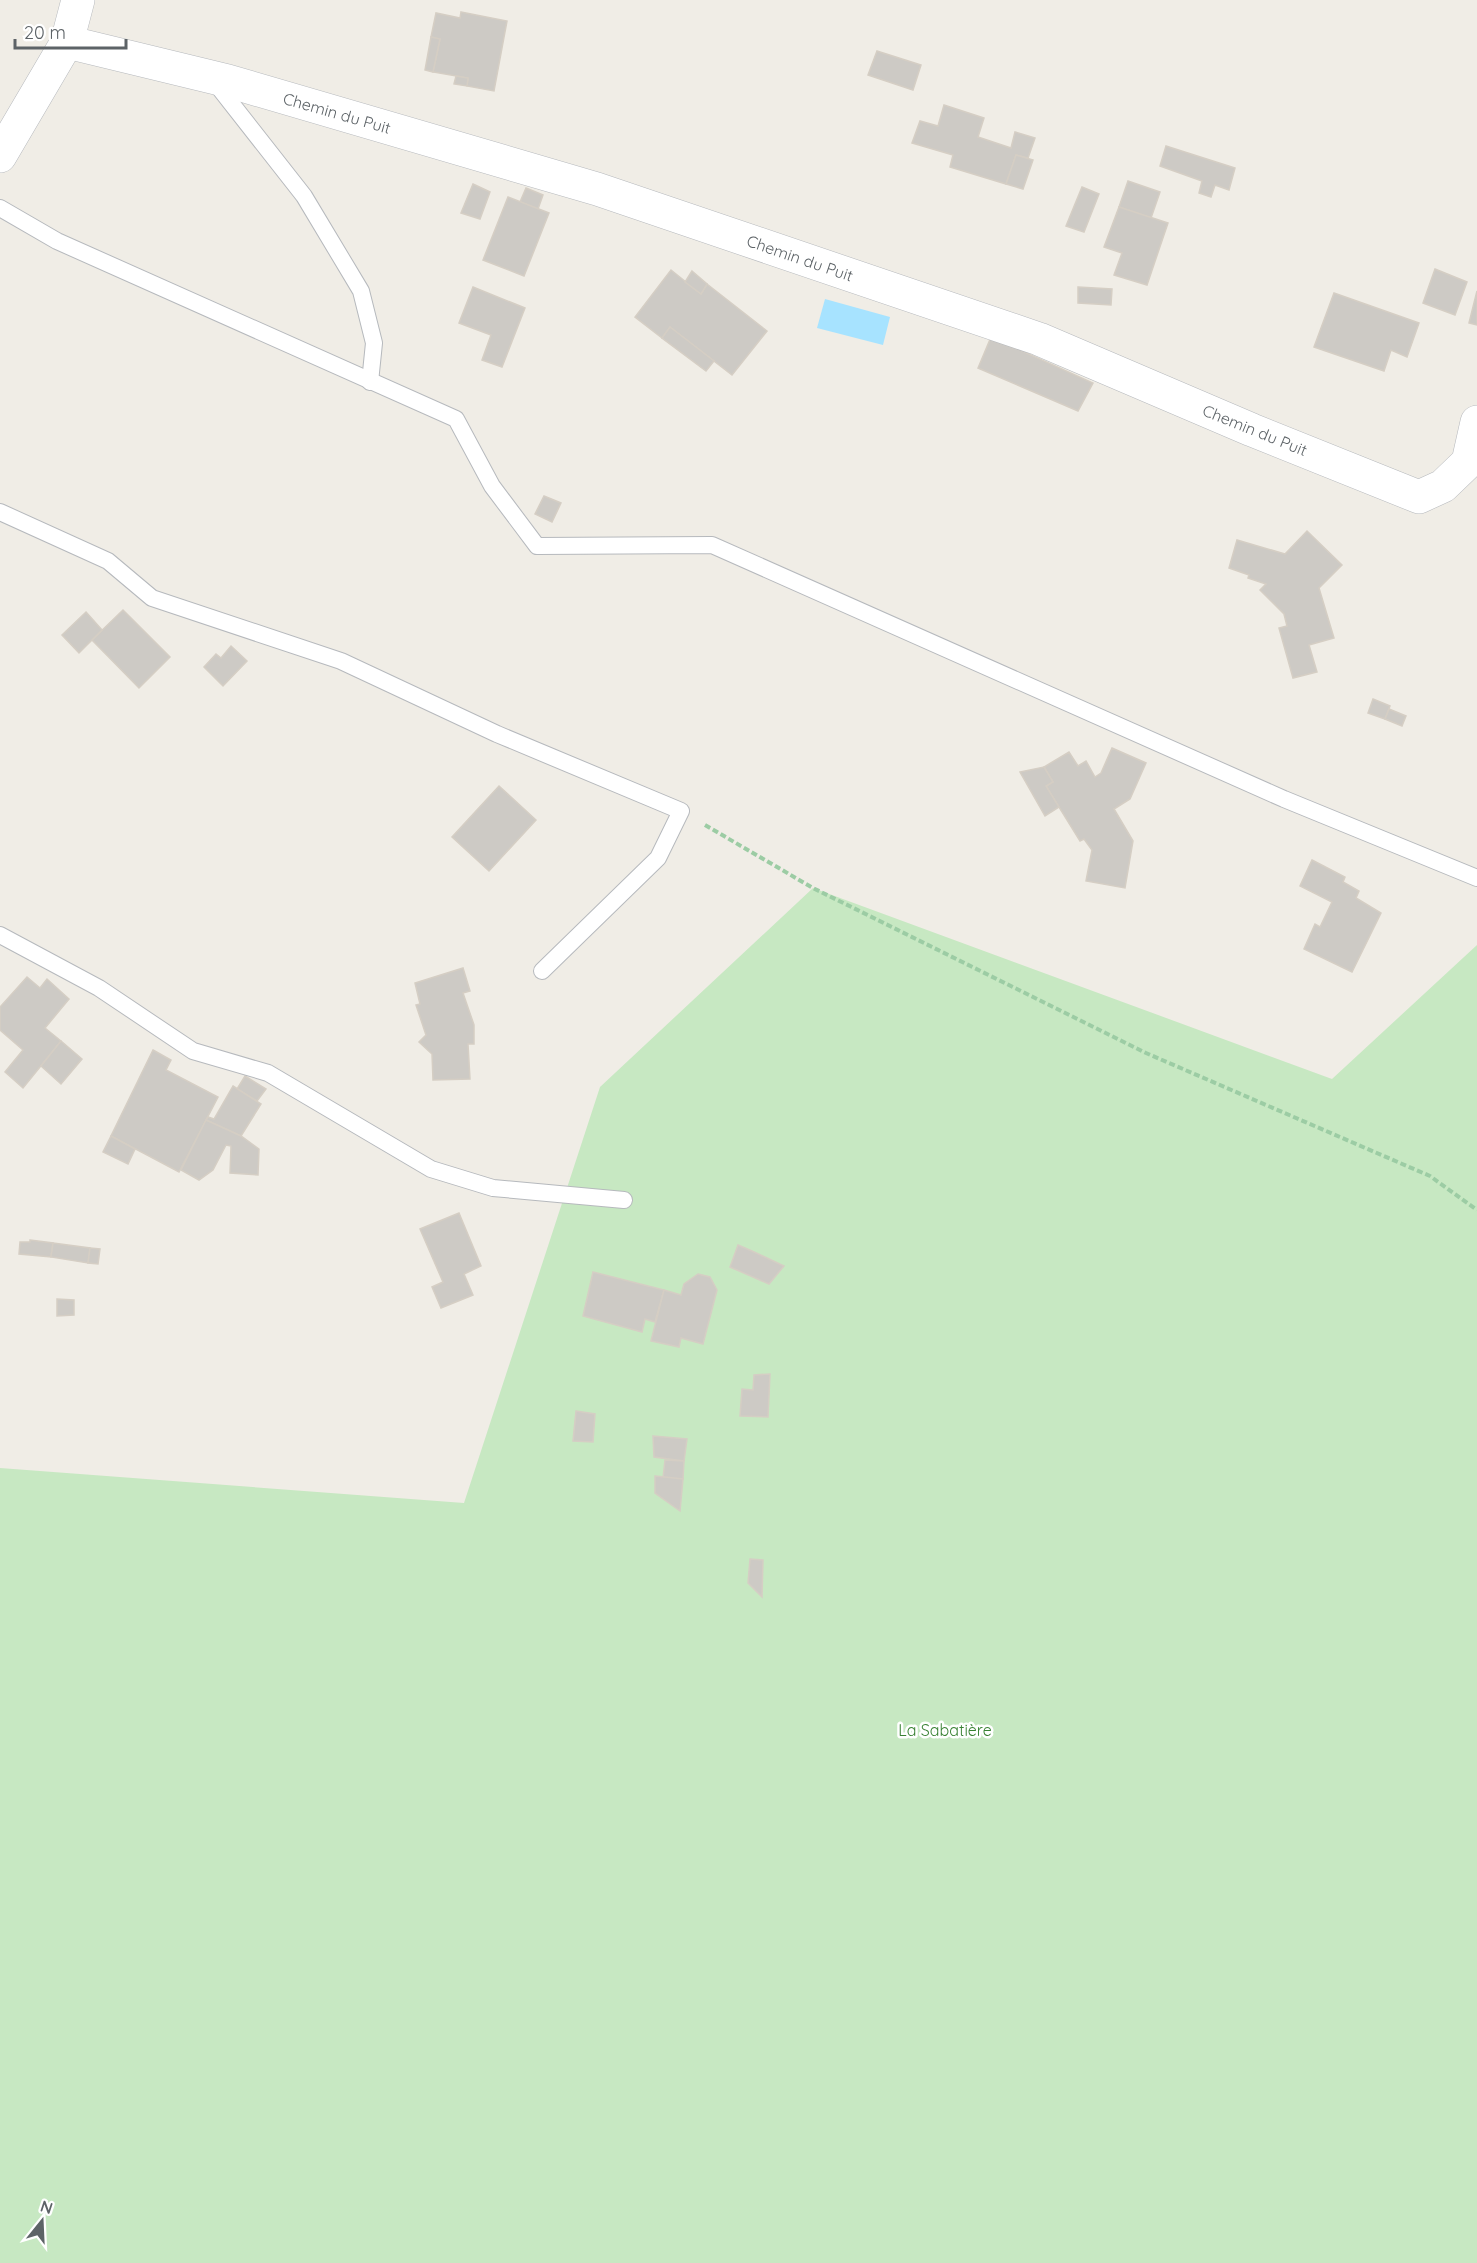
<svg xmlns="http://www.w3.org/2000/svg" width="1477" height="2263" font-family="Quicksand,sans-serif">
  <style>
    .green { fill: #c7e8c2 }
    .water { fill: #a7e3ff }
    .building { fill: #cdcac5; stroke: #d5cec4; stroke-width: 1.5 }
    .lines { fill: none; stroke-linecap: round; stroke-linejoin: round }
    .service-casing { stroke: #b6b9bd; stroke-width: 18 }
    .minor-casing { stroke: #b6b9bd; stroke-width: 34 }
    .tertiary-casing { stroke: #b6b9bd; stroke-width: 34 }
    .path { stroke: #9ccca4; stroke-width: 4; stroke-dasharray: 6 3; stroke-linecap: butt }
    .service { stroke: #fff; stroke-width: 16 }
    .minor { stroke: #fff; stroke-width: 33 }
    .tertiary { stroke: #fff; stroke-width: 33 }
    .labels { text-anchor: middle; stroke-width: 5; stroke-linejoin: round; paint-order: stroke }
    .street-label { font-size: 16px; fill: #5d6367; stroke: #fff }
    .park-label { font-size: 16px; fill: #388132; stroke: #fff }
  </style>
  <rect width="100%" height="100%" fill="#f0ede6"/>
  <polygon class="green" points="813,888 1332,1079 1477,945 1477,2263 0,2263 0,1468 464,1503 600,1087"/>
  <polygon class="water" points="825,299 890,317 883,345 817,328"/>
  <g class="building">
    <polygon points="461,12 507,21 494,91 467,86 468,78 433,72 440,39 431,37 436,13 460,18"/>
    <polygon points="431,37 440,39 433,72 425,70"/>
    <polygon points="877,51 921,65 913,90 868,75"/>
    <polygon points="456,76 468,78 467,86 454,84"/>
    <polygon points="944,105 984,118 978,137 1011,148 1015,132 1035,138 1028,158 1016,155 1006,184 950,167 953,155 912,143 920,121 938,126"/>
    <polygon points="1166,146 1235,168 1229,190 1215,185 1211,197 1199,193 1202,181 1160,166"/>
    <polygon points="1016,155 1033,160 1023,189 1006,184"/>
    <polygon points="1128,181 1160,192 1151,218 1119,207"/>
    <polygon points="473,184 490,192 480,219 461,213"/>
    <polygon points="1082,187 1099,194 1084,232 1066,226"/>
    <polygon points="526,188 543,195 538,209 520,202"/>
    <polygon points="508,197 549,213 524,276 483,260"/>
    <polygon points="1119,207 1168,223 1147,285 1114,275 1122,253 1104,247"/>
    <polygon points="1435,269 1467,282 1455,315 1423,303"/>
    <polygon points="671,270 701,294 707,284 767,331 732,375 670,327 662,338 635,317"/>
    <polygon points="692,271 707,284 701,294 685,282"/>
    <polygon points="473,287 525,308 502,367 482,360 491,335 459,323"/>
    <polygon points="1078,287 1112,289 1111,305 1078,303"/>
    <polygon points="1477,291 1477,325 1469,323"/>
    <polygon points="1334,293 1419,323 1407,357 1391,350 1384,371 1314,347"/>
    <polygon points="670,327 714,361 706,371 662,338"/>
    <polygon points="991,337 1093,383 1078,411 978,368"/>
    <polygon points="544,496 561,503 552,522 535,514"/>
    <polygon points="1307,531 1342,565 1319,588 1334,638 1309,645 1317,672 1293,678 1279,628 1287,626 1284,614 1260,590 1266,584 1248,578 1249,575 1229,568 1237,540 1285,554"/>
    <polygon points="123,610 170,657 139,688 92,640"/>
    <polygon points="86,612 102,630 79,653 62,635"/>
    <polygon points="231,646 247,661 223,686 204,667 216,654 221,658"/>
    <polygon points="1373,699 1390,706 1385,719 1368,713"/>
    <polygon points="1389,709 1406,716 1402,726 1385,719"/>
    <polygon points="1112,748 1146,763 1130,799 1114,809 1133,841 1125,888 1086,881 1092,850 1084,839 1080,841 1046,786 1053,782 1044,767 1069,752 1078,766 1086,761 1095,777 1101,773"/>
    <polygon points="1044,767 1053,782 1046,786 1059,807 1045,816 1020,772"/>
    <polygon points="499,786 536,820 489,871 452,837"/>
    <polygon points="1312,860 1345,877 1343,882 1359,891 1356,898 1381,913 1352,972 1304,949 1315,924 1320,927 1332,902 1300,886"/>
    <polygon points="463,968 470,991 463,993 474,1025 474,1044 468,1044 470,1079 433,1080 432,1054 419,1042 426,1035 416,1005 420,1004 415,983"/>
    <polygon points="27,977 40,988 47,979 69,999 45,1028 61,1041 23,1088 5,1072 23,1050 0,1030 0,1007"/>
    <polygon points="61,1041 82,1059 61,1084 41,1066"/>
    <polygon points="153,1050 171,1060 166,1070 218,1097 179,1172 111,1136"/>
    <polygon points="245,1076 266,1089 257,1101 237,1089"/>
    <polygon points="233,1086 261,1104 241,1136 206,1120 208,1117 214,1119"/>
    <polygon points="206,1120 241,1136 259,1149 258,1175 230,1173 231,1146 226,1145 213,1170 199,1180 181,1170"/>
    <polygon points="111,1136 135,1149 128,1164 103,1152"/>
    <polygon points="459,1213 481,1266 464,1274 473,1295 441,1308 432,1287 443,1282 420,1229"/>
    <polygon points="30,1240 53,1243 51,1257 19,1254 20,1242 30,1242"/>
    <polygon points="53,1243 90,1248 88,1263 51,1257"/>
    <polygon points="738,1245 752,1251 784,1266 769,1284 730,1267"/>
    <polygon points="90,1248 100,1249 98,1264 88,1263"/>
    <polygon points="593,1272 664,1290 655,1322 645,1319 642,1332 583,1316"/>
    <polygon points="698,1274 710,1277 717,1290 703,1344 681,1338 679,1347 651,1341 664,1290 681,1295 684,1284"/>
    <polygon points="57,1299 74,1300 74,1315 57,1316"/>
    <polygon points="770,1374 768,1417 740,1416 742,1389 753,1390 754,1375"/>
    <polygon points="576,1411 595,1414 593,1442 573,1441"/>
    <polygon points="653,1436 687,1439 684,1461 654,1457"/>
    <polygon points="665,1460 684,1461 683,1479 663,1478"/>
    <polygon points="655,1476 683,1479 680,1511 655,1493"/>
    <polygon points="750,1559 763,1560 762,1597 748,1583"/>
  </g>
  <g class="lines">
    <g class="service-casing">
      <g id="service">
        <polyline points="213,80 304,196 361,291 374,343 370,382"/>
        <polyline points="0,208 57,241 456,419 492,486 537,546 712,545 1284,799 1477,878"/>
        <polyline points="0,512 108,561 152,598 341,661 497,734 681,811 658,858 542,971"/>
        <polyline points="0,935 99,988 193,1051 268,1073 431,1169 493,1188 624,1200"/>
      </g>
    </g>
    <g class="minor-casing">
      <polyline id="minor" points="67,42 228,81 597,189 1039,339 1252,430 1419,497 1443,486 1468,462 1477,422"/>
    </g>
    <g class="tertiary-casing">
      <polyline id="tertiary" points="0,156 67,42 78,0"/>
    </g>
    <polyline class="path" points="705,825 813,888 1146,1053 1430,1176 1477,1210"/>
    <use href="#service" class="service"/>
    <use href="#minor" class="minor"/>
    <use href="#tertiary" class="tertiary"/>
  </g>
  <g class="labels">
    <g class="street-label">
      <text transform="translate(337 113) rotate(16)" y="6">Chemin du Puit</text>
      <text transform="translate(800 258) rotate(19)" y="6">Chemin du Puit</text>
      <text transform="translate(1255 430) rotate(22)" y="6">Chemin du Puit</text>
    </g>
    <g class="park-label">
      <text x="945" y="1736">La Sabatière</text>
    </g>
  </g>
  <g transform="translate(42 2221) rotate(18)" stroke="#ffffff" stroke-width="4.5" paint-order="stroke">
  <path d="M0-4.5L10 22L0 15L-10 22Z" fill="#5d6367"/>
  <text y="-9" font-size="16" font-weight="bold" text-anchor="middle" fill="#5d6367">N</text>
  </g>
  <path d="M15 39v9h111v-9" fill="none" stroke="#5d6367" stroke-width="3"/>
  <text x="24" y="39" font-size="18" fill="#5d6367" stroke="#ffffff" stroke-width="4.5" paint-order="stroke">20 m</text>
</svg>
